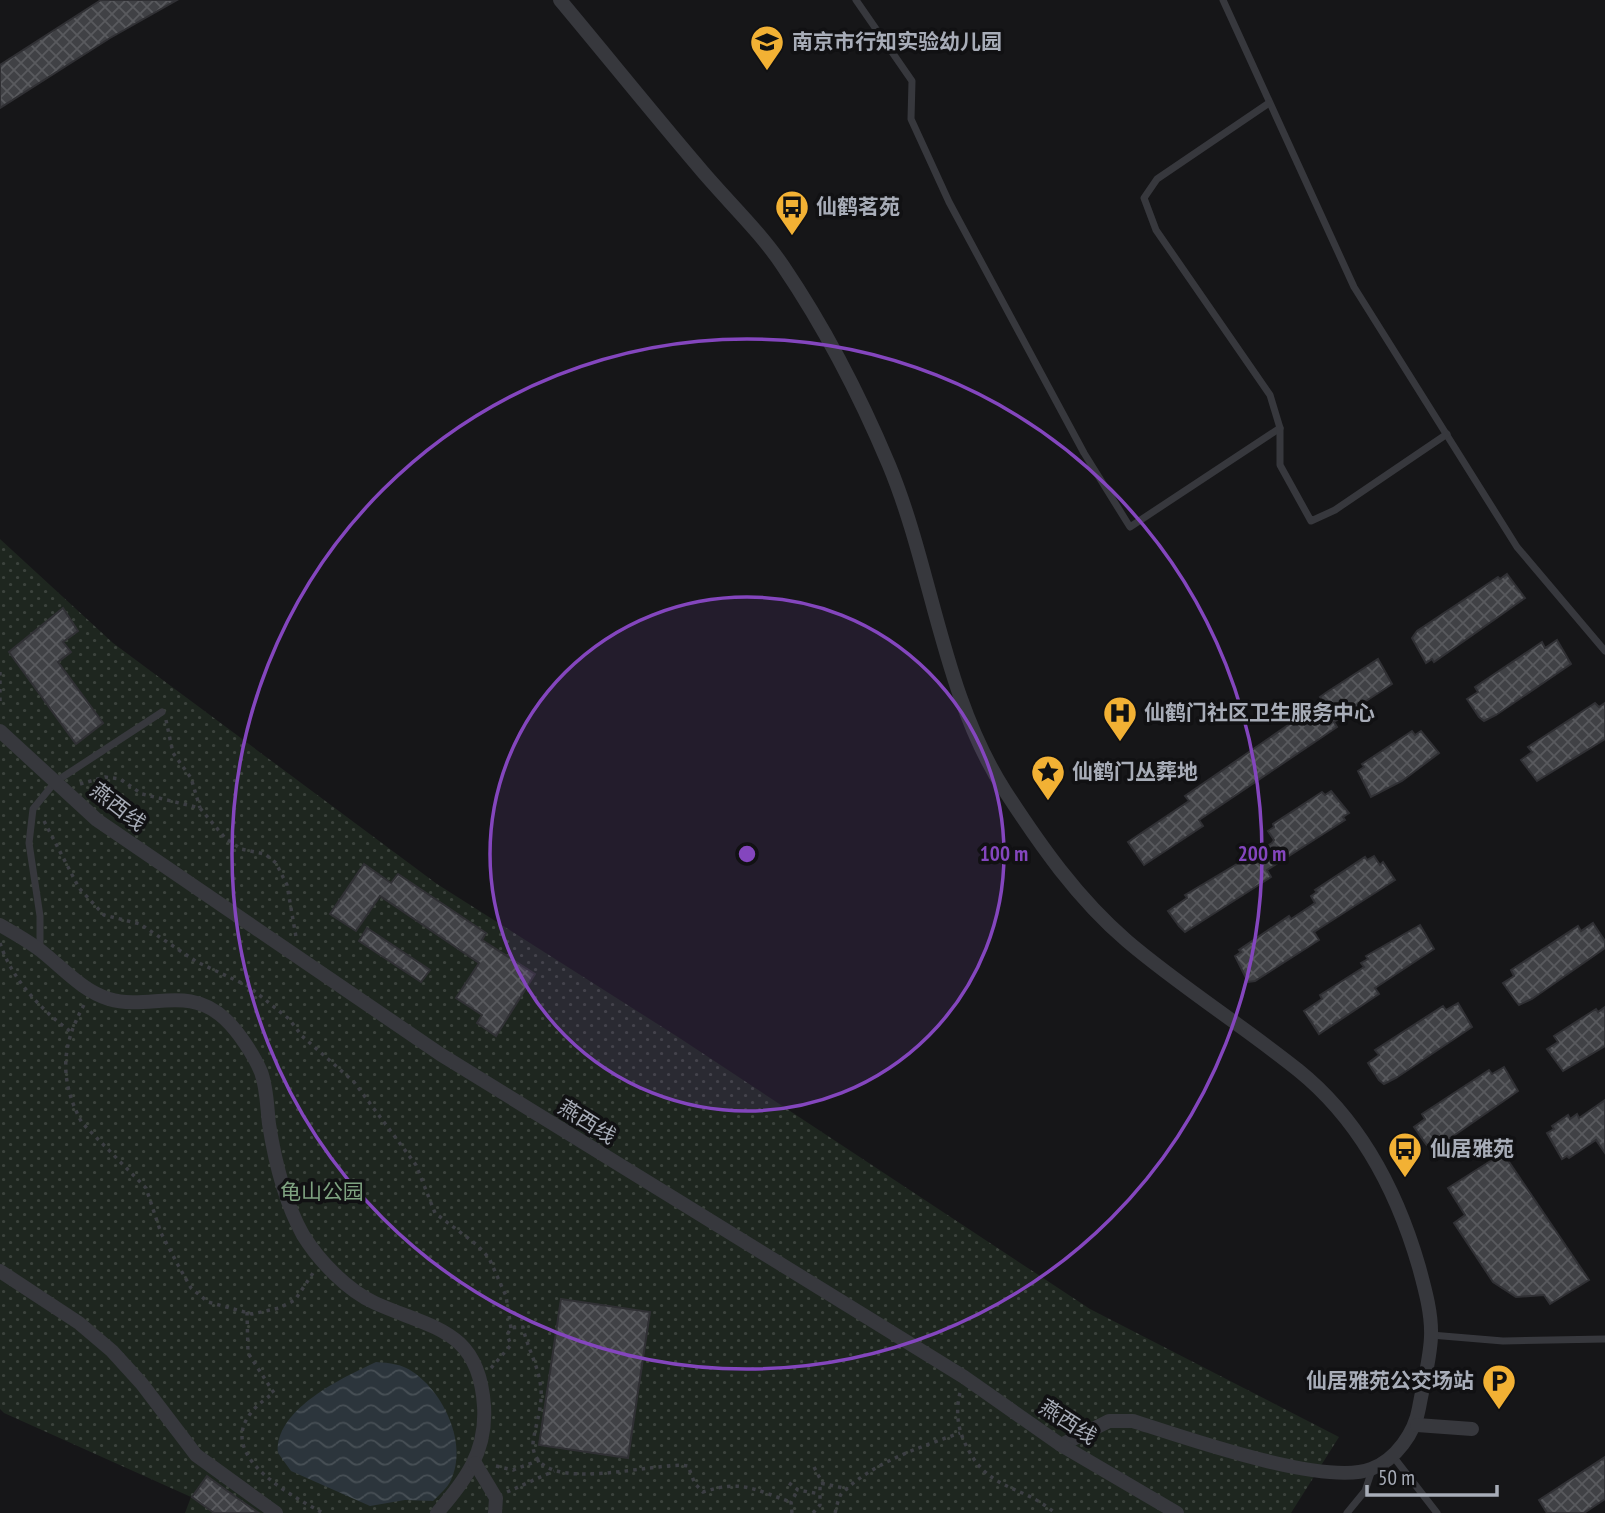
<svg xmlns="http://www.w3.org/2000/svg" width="1605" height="1513" font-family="'PT Sans Narrow','Noto Sans SC',sans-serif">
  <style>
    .park { fill: url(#park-dots) }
    .water { fill: url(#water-waves) }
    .building { fill: url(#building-cross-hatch); stroke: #303034; stroke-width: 2 }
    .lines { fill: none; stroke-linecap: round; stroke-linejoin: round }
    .path { stroke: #3d3f44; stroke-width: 3.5; stroke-dasharray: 3.5 5; stroke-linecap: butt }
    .service { stroke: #37383d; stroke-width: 7 }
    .minor { stroke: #37383d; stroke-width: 14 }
    .ring { fill: none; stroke: #8446be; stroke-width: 3.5 }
    .labels { text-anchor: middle; stroke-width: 7; stroke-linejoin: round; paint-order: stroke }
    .poi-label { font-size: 21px; font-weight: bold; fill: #a8adb8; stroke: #111113; text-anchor: start }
    .street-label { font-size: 21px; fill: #a8adb8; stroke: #111113 }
    .park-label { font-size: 21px; fill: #7fa381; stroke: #111113 }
    .centre { fill: #8446be; stroke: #111113; stroke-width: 3.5 }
    .ring-label { font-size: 21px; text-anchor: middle; font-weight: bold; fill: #8446be; stroke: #111113; stroke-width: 7; stroke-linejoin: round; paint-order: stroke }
  </style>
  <defs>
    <pattern id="park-dots" width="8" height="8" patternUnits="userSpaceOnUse" patternTransform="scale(1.75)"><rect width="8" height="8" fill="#1e261f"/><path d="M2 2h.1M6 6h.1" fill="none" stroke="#3c433d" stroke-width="1.8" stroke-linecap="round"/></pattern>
    <pattern id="water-waves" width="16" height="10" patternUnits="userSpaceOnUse" patternTransform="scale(1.75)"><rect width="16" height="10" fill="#2c353c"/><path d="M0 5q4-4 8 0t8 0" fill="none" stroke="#485056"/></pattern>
    <pattern id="building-cross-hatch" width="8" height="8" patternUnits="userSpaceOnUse" patternTransform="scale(1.75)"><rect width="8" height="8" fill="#404145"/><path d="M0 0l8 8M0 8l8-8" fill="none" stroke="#595a5e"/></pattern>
  </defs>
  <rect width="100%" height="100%" fill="#161618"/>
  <polygon class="park" points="0,539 113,643 437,884 678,1037 1090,1309 1339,1437 1291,1513 185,1513 191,1497 4,1413 0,1409"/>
  <path class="water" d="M376,1362C390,1363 402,1364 413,1372C444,1393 468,1444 451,1480C448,1487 439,1495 433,1501L405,1500L370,1506L291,1471L278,1453C274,1409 344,1377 376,1362Z"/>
  <g class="building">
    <polygon points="101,0 177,0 110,38 0,108 0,65"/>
    <polygon points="1507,574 1525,598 1434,662 1432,659 1426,663 1412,638 1417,631 1498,577 1500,579"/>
    <polygon points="63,608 78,631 63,642 71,652 58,662 103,723 76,744 9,652"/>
    <polygon points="1557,640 1571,664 1496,715 1484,721 1479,717 1467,699 1478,692 1475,687 1542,642 1545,648"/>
    <polygon points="1378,659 1392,684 1334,722 1337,727 1199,820 1203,826 1144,865 1128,842 1189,801 1185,796 1323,701 1320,697 1327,692"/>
    <polygon points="1595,703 1599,707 1605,703 1605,739 1537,781 1521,760 1532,752 1528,747"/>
    <polygon points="1412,731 1415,735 1421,731 1439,753 1402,781 1371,797 1358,771 1364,767 1362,764"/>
    <polygon points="1331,791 1349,813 1343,817 1345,820 1267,870 1271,877 1185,932 1179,926 1168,911 1187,898 1185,895 1272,843 1274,840 1268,831 1274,827 1273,824 1322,792 1325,795"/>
    <polygon points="1374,856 1380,865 1383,862 1395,880 1314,932 1319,940 1255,981 1248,982 1235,956 1241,952 1239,950 1289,916 1291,919 1315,903 1311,896 1317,892 1315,890 1365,857 1367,860"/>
    <polygon points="364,864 391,883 398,874 486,933 482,940 535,974 496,1036 477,1023 482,1015 456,998 479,963 380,896 356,931 330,914"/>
    <polygon points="1593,923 1605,941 1605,948 1532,999 1519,1005 1515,1000 1503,983 1514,976 1511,970 1578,926 1581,931"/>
    <polygon points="1420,925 1434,949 1375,988 1379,994 1319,1034 1304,1011 1322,999 1320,995 1364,967 1361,963 1368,959 1366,956"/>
    <polygon points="367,928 430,970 421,982 359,941"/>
    <polygon points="1458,1003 1472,1027 1396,1078 1384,1084 1379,1080 1368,1063 1379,1055 1375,1050 1443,1006 1446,1010"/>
    <polygon points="1605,1007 1605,1046 1563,1071 1547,1049 1558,1042 1554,1036 1596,1009 1598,1012"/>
    <polygon points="1504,1067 1518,1091 1443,1143 1430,1148 1426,1144 1414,1127 1425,1119 1422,1114 1489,1070 1492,1074"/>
    <polygon points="1605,1100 1605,1153 1596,1140 1569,1158 1567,1156 1562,1159 1547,1133 1554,1129 1552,1126 1568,1115 1570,1119 1577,1114 1579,1118"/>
    <polygon points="1503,1153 1589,1280 1550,1304 1544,1295 1516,1297 1493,1282 1454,1223 1465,1215 1448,1188"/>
    <polygon points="561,1299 650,1312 628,1458 539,1445"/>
    <polygon points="1605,1457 1605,1499 1584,1513 1547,1513 1539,1500"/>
    <polygon points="207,1476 237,1498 259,1513 214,1513 192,1497"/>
  </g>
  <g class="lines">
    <g class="path">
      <polyline points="0,672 0,702"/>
      <polyline points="166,720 173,753 191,778 200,808"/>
      <polyline points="80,784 105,777 120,779 142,794 200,808 225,838 241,849 265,854 276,863 287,885 296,937"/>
      <polyline points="44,821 79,888 104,915 140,924 197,962 248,986 289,1019 302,1036 354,1082 416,1165 435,1213 477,1245 489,1258 506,1296 511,1328"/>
      <path d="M0,943C11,978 41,1010 70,1031"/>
      <path d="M84,1005C61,1046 59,1080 82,1123L146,1188L161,1233L178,1265L191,1288L208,1302L252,1314L279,1308L295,1300L313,1273"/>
      <path d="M247,1312L248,1353L274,1393C198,1442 275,1487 323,1513"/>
      <path d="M491,1368L511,1345L507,1335L511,1328L523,1327C527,1348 539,1366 541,1389C543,1409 532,1435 533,1447C539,1498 658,1460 688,1466L695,1484L703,1492C742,1479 755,1490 791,1502"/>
      <path d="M960,1393C956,1408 957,1426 964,1441C986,1492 1020,1483 1055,1513"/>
      <polyline points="496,1466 513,1470 540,1460"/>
      <polyline points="814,1467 823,1484"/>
      <polyline points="789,1483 798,1490 820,1494"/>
      <polyline points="507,1492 554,1471"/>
      <polyline points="792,1513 791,1502 798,1490"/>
      <polyline points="813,1513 820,1505 820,1483 848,1489"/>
      <path d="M835,1513C837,1507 838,1497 842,1493C874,1462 920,1447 960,1433"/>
    </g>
    <g class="service">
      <polyline points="856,0 912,81 911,119 949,202 1084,453 1130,527 1280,428"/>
      <polyline points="1223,0 1354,287 1517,547 1605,651"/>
      <polyline points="1269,103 1157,179 1144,198 1156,230 1270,395 1280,428 1280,465 1311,521 1335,510 1447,434"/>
      <polyline points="40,949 40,916 29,843 33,809 55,782 162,712"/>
      <polyline points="1431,1335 1503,1341 1605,1339"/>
      <polyline points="1392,1455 1437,1513"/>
      <polyline points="1347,1513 1365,1491 1372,1470"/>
    </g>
    <g class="minor">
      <path d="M560,0C606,55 651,111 697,165C725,199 759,230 783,266C825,328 860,396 889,465C933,571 942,693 1005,791C1040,845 1077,898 1127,941C1181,987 1242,1025 1298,1070C1360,1120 1397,1191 1419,1267C1425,1289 1432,1314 1431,1337C1430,1360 1423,1385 1419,1408C1415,1432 1396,1460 1371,1469C1325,1487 1183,1437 1133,1421H1109L1061,1445"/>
      <polyline points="0,731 97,820 440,1054 964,1377 1061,1445 1177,1513"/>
      <path d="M0,925C14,933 28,941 40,950C62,967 82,991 109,999C149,1011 188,984 225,1019C238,1031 254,1055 261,1072C267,1088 267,1107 269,1124C275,1162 284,1201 303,1235C319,1261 347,1290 375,1303C433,1329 479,1329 484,1406C487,1452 465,1481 437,1513"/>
      <polyline points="0,1271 79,1323 112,1351 142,1384 196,1455 276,1513"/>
      <polyline points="1417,1425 1472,1429"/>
      <polyline points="475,1463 496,1498 495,1513"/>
    </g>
  </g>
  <circle cx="747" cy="854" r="257" fill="#8446be" fill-opacity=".12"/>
  <g class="ring">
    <circle cx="747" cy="854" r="257"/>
    <circle cx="747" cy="854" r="515"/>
  </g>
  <defs>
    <g id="school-pin" transform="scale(1.75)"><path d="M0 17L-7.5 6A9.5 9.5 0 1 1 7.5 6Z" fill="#f2b134" stroke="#111113"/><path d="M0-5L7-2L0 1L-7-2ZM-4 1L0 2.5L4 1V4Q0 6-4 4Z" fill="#111"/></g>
    <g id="bus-pin" transform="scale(1.75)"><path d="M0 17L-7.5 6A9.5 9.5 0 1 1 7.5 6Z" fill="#f2b134" stroke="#111113"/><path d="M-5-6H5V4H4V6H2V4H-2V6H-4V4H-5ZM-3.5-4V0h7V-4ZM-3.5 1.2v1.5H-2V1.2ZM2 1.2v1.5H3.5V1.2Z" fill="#111"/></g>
    <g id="hospital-pin" transform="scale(1.75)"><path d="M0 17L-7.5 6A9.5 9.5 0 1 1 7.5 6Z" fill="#f2b134" stroke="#111113"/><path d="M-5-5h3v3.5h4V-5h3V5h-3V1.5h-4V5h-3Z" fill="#111"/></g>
    <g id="sight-pin" transform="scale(1.75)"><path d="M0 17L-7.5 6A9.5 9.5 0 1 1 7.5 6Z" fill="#f2b134" stroke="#111113"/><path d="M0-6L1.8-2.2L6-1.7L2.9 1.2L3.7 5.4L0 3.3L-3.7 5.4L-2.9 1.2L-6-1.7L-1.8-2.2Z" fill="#111"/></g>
    <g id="parking-pin" transform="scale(1.75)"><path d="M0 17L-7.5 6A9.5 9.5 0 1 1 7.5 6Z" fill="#f2b134" stroke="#111113"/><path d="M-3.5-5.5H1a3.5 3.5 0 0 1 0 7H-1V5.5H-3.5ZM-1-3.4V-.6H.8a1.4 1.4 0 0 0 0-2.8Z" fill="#111"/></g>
  </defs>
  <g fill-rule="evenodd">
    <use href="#school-pin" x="767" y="42"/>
    <use href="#bus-pin" x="792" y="207"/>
    <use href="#hospital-pin" x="1120" y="713"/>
    <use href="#sight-pin" x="1048" y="772"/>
    <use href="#bus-pin" x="1405" y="1149"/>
    <use href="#parking-pin" x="1499" y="1381"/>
  </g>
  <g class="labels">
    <g class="poi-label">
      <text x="792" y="49">南京市行知实验幼儿园</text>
      <text x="816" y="214">仙鹤茗苑</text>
      <text x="1144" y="720">仙鹤门社区卫生服务中心</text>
      <text x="1072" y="779">仙鹤门丛葬地</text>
      <text x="1430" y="1156">仙居雅苑</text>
      <text x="1474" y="1388" text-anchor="end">仙居雅苑公交场站</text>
    </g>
    <g class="street-label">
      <text transform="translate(118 807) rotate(38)" y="7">燕西线</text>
      <text transform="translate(587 1122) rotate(32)" y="7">燕西线</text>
      <text transform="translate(1068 1422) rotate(33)" y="7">燕西线</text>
    </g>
    <g class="park-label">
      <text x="322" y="1199">龟山公园</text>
    </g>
  </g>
  <circle cx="747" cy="854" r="10" class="centre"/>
  <g class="ring-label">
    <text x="1004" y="861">100 m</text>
    <text x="1262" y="861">200 m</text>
  </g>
  <path d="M1367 1485v10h130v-10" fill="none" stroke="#a8adb8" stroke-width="3.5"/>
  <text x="1378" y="1485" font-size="21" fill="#a8adb8" stroke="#111113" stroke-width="5" paint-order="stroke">50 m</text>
</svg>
